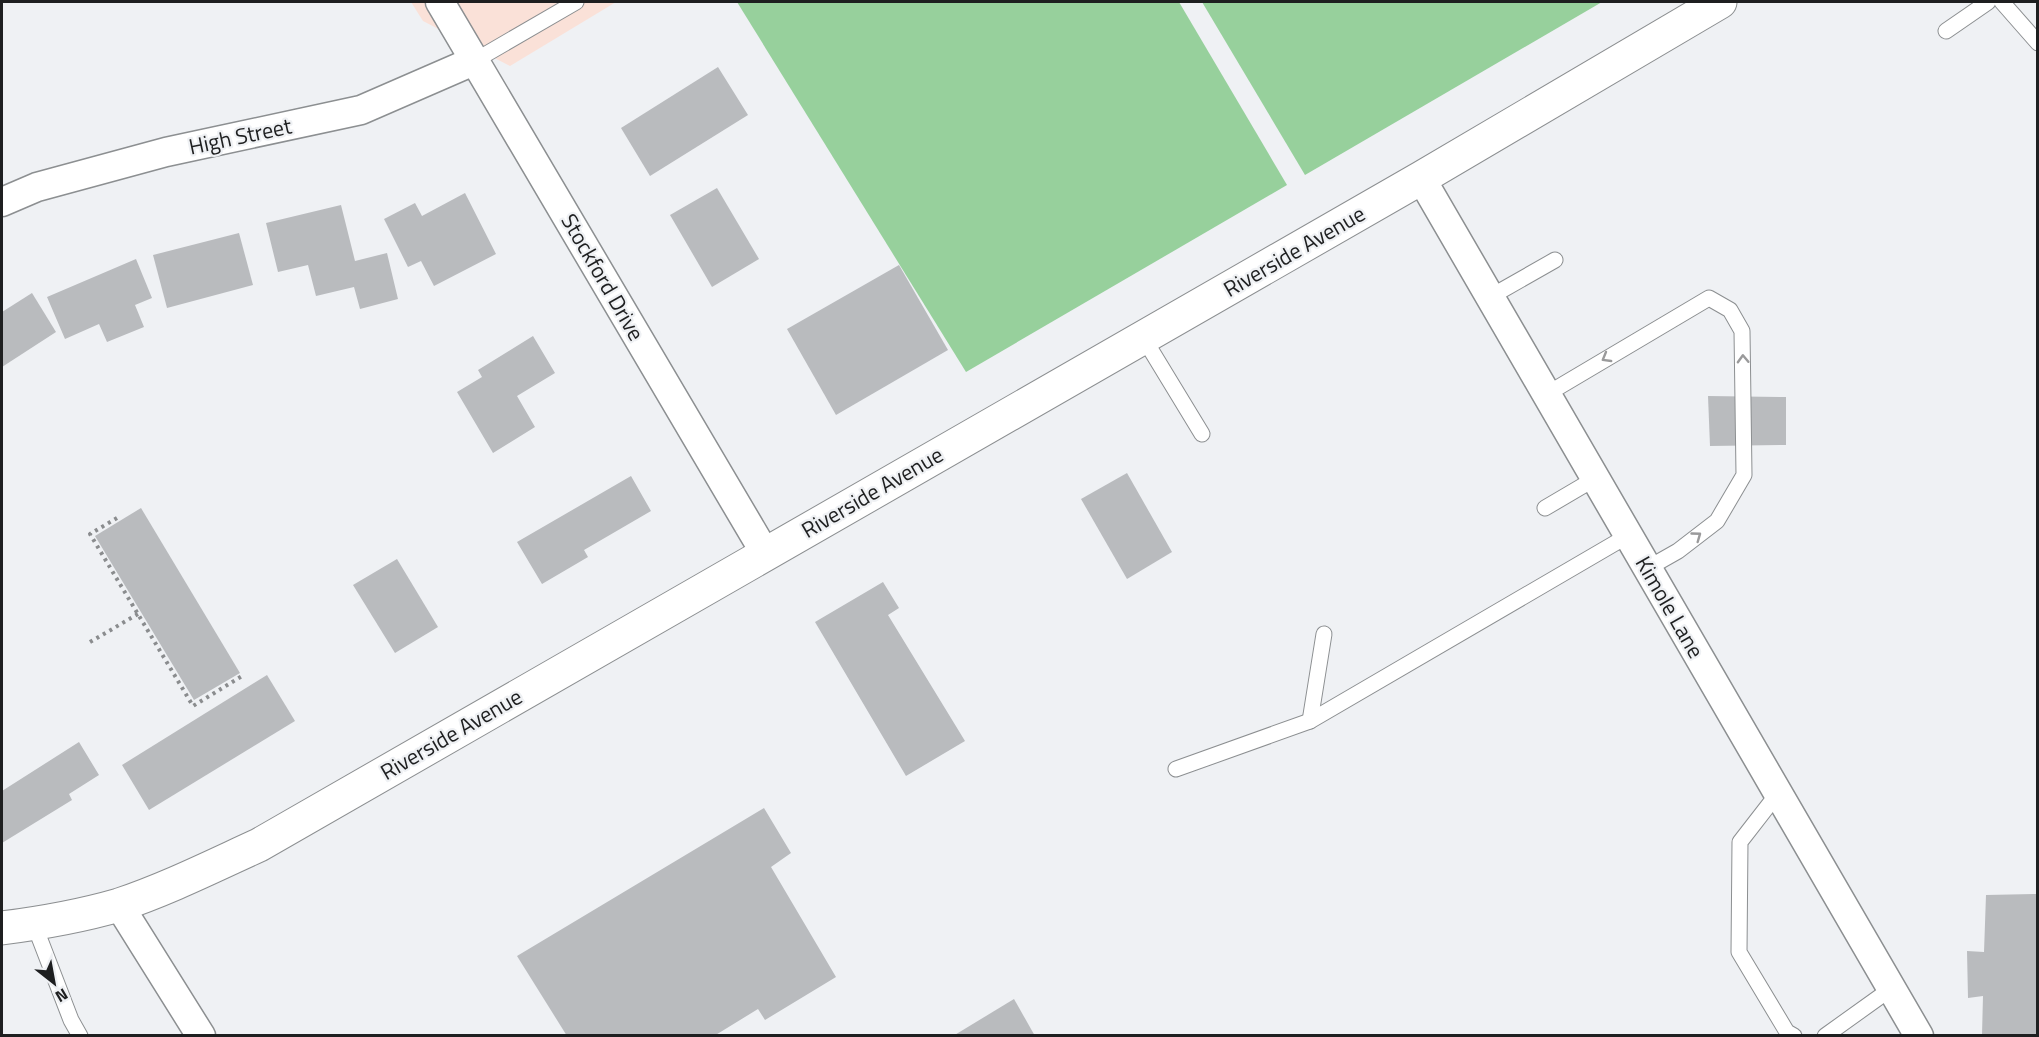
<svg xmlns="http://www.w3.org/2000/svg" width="2039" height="1037" font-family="'Titillium Web',sans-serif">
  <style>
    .education { fill: #fae1d8 }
    .green { fill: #97d09c }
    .building { fill: #b9bbbe }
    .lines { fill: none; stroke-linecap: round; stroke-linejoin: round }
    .lane-casing { stroke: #8c8f91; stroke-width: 17 }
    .street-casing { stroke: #8c8f91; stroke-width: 31 }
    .secondary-casing { stroke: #8c8f91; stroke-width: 35 }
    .path { stroke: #8a8c8e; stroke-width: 4; stroke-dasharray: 3 4.5; stroke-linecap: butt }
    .lane { stroke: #fff; stroke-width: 15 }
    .street { stroke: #fff; stroke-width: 28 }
    .secondary { stroke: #fff; stroke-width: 33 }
    .oneway { stroke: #9a9a9b }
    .labels { text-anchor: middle; stroke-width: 4.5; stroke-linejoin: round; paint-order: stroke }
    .street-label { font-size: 22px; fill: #1e1f20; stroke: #eff1f4 }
  </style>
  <rect width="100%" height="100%" fill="#eff1f4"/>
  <polygon class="education" points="411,2 616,2 510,66 423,21"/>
  <g class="green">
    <polygon points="737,2 1179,2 1287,185 966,372"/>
    <polygon points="1202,2 1602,2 1305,175"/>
  </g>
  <g class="building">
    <polygon points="718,67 748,115 650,176 621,128"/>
    <polygon points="717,188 759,259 712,287 670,215"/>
    <polygon points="465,193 496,254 434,286 421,261 408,267 384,219 415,203 422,216"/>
    <polygon points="341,205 355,261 387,253 398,299 360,309 354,287 316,296 308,265 278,272 266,223"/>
    <polygon points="239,233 253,285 167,308 153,255"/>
    <polygon points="136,259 152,298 135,305 144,327 107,342 99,324 65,339 47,297"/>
    <polygon points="899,265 948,350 836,415 787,329"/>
    <polygon points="32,293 56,332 2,367 2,312"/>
    <polygon points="533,336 555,373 517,396 535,427 493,453 457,392 482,377 478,370"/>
    <polygon points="1708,396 1786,397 1786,445 1710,446"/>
    <polygon points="1127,473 1172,552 1127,579 1081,499"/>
    <polygon points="631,476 651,511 584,550 588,557 542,584 517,542"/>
    <polygon points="141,508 240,673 194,700 95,536"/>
    <polygon points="397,559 438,627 395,653 353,585"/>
    <polygon points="883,582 899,608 888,615 965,741 906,776 815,622"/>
    <polygon points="267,675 295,721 149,810 122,765"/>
    <polygon points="79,742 99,775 69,794 72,800 2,843 2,791"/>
    <polygon points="764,808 791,853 771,867 836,977 765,1020 758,1009 714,1036 567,1036 517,956"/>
    <polygon points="2038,894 2038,1035 1982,1035 1983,996 1968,998 1967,951 1984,952 1986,895"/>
    <polygon points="1014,999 1035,1036 953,1036"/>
  </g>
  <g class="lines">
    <g class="lane-casing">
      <g id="lane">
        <polyline points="2002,2 2038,43"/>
        <polyline points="1946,31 1988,2"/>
        <polyline points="476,60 576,2"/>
        <polyline points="1490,297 1555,260"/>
        <polyline points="1143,337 1202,434"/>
        <polyline points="1547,394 1709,298 1730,310 1742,331 1744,475 1717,521 1678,551 1648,568"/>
        <polyline points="1545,508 1596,478"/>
        <polyline points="1310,721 1324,634"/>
        <polyline points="1176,769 1310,721 1629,535"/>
        <polyline points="1778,793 1740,842 1739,952 1787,1032 1794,1036"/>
        <polyline points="34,924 71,1020 80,1036"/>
        <polyline points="1825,1036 1892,988"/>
      </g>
    </g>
    <g class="street-casing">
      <g id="street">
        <polyline points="440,2 765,553"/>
        <polyline points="1421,178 1919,1036"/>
        <polyline points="2,202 37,187 166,152 361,110 476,60"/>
        <polyline points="119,905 201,1036"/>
      </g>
    </g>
    <g class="secondary-casing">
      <path id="secondary" d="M2,928C41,923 81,916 119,905C167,889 213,866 259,845L1421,178L1720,2"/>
    </g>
    <g class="path">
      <polyline points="117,518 90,534 193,706 242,676"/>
      <polyline points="90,642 138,614"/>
    </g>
    <use href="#lane" class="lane"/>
    <use href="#street" class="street"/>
    <use href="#secondary" class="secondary"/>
  </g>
  <defs><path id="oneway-chevron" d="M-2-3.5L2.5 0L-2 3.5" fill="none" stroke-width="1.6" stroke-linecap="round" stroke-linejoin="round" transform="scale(1.5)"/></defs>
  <g class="oneway">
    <use href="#oneway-chevron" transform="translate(1606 358) rotate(150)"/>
    <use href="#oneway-chevron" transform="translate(1743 359) rotate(-92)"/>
    <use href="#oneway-chevron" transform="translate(1697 536) rotate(-36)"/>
  </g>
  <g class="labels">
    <g class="street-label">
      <text transform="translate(240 136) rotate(-12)" y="8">High Street</text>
      <text transform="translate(1294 251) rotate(-30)" y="8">Riverside Avenue</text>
      <text transform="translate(603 277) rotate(60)" y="8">Stockford Drive</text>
      <text transform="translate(872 492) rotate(-30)" y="8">Riverside Avenue</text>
      <text transform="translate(1670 607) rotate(60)" y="8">Kimole Lane</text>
      <text transform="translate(451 734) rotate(-30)" y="8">Riverside Avenue</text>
    </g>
  </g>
  <rect width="2039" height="1037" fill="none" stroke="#1e1f20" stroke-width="6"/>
  <g transform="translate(54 983) rotate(149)" stroke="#eff1f4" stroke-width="4.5" paint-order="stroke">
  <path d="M0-4.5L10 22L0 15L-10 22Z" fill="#1e1f20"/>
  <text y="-9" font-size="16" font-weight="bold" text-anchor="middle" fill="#1e1f20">N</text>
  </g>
</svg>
